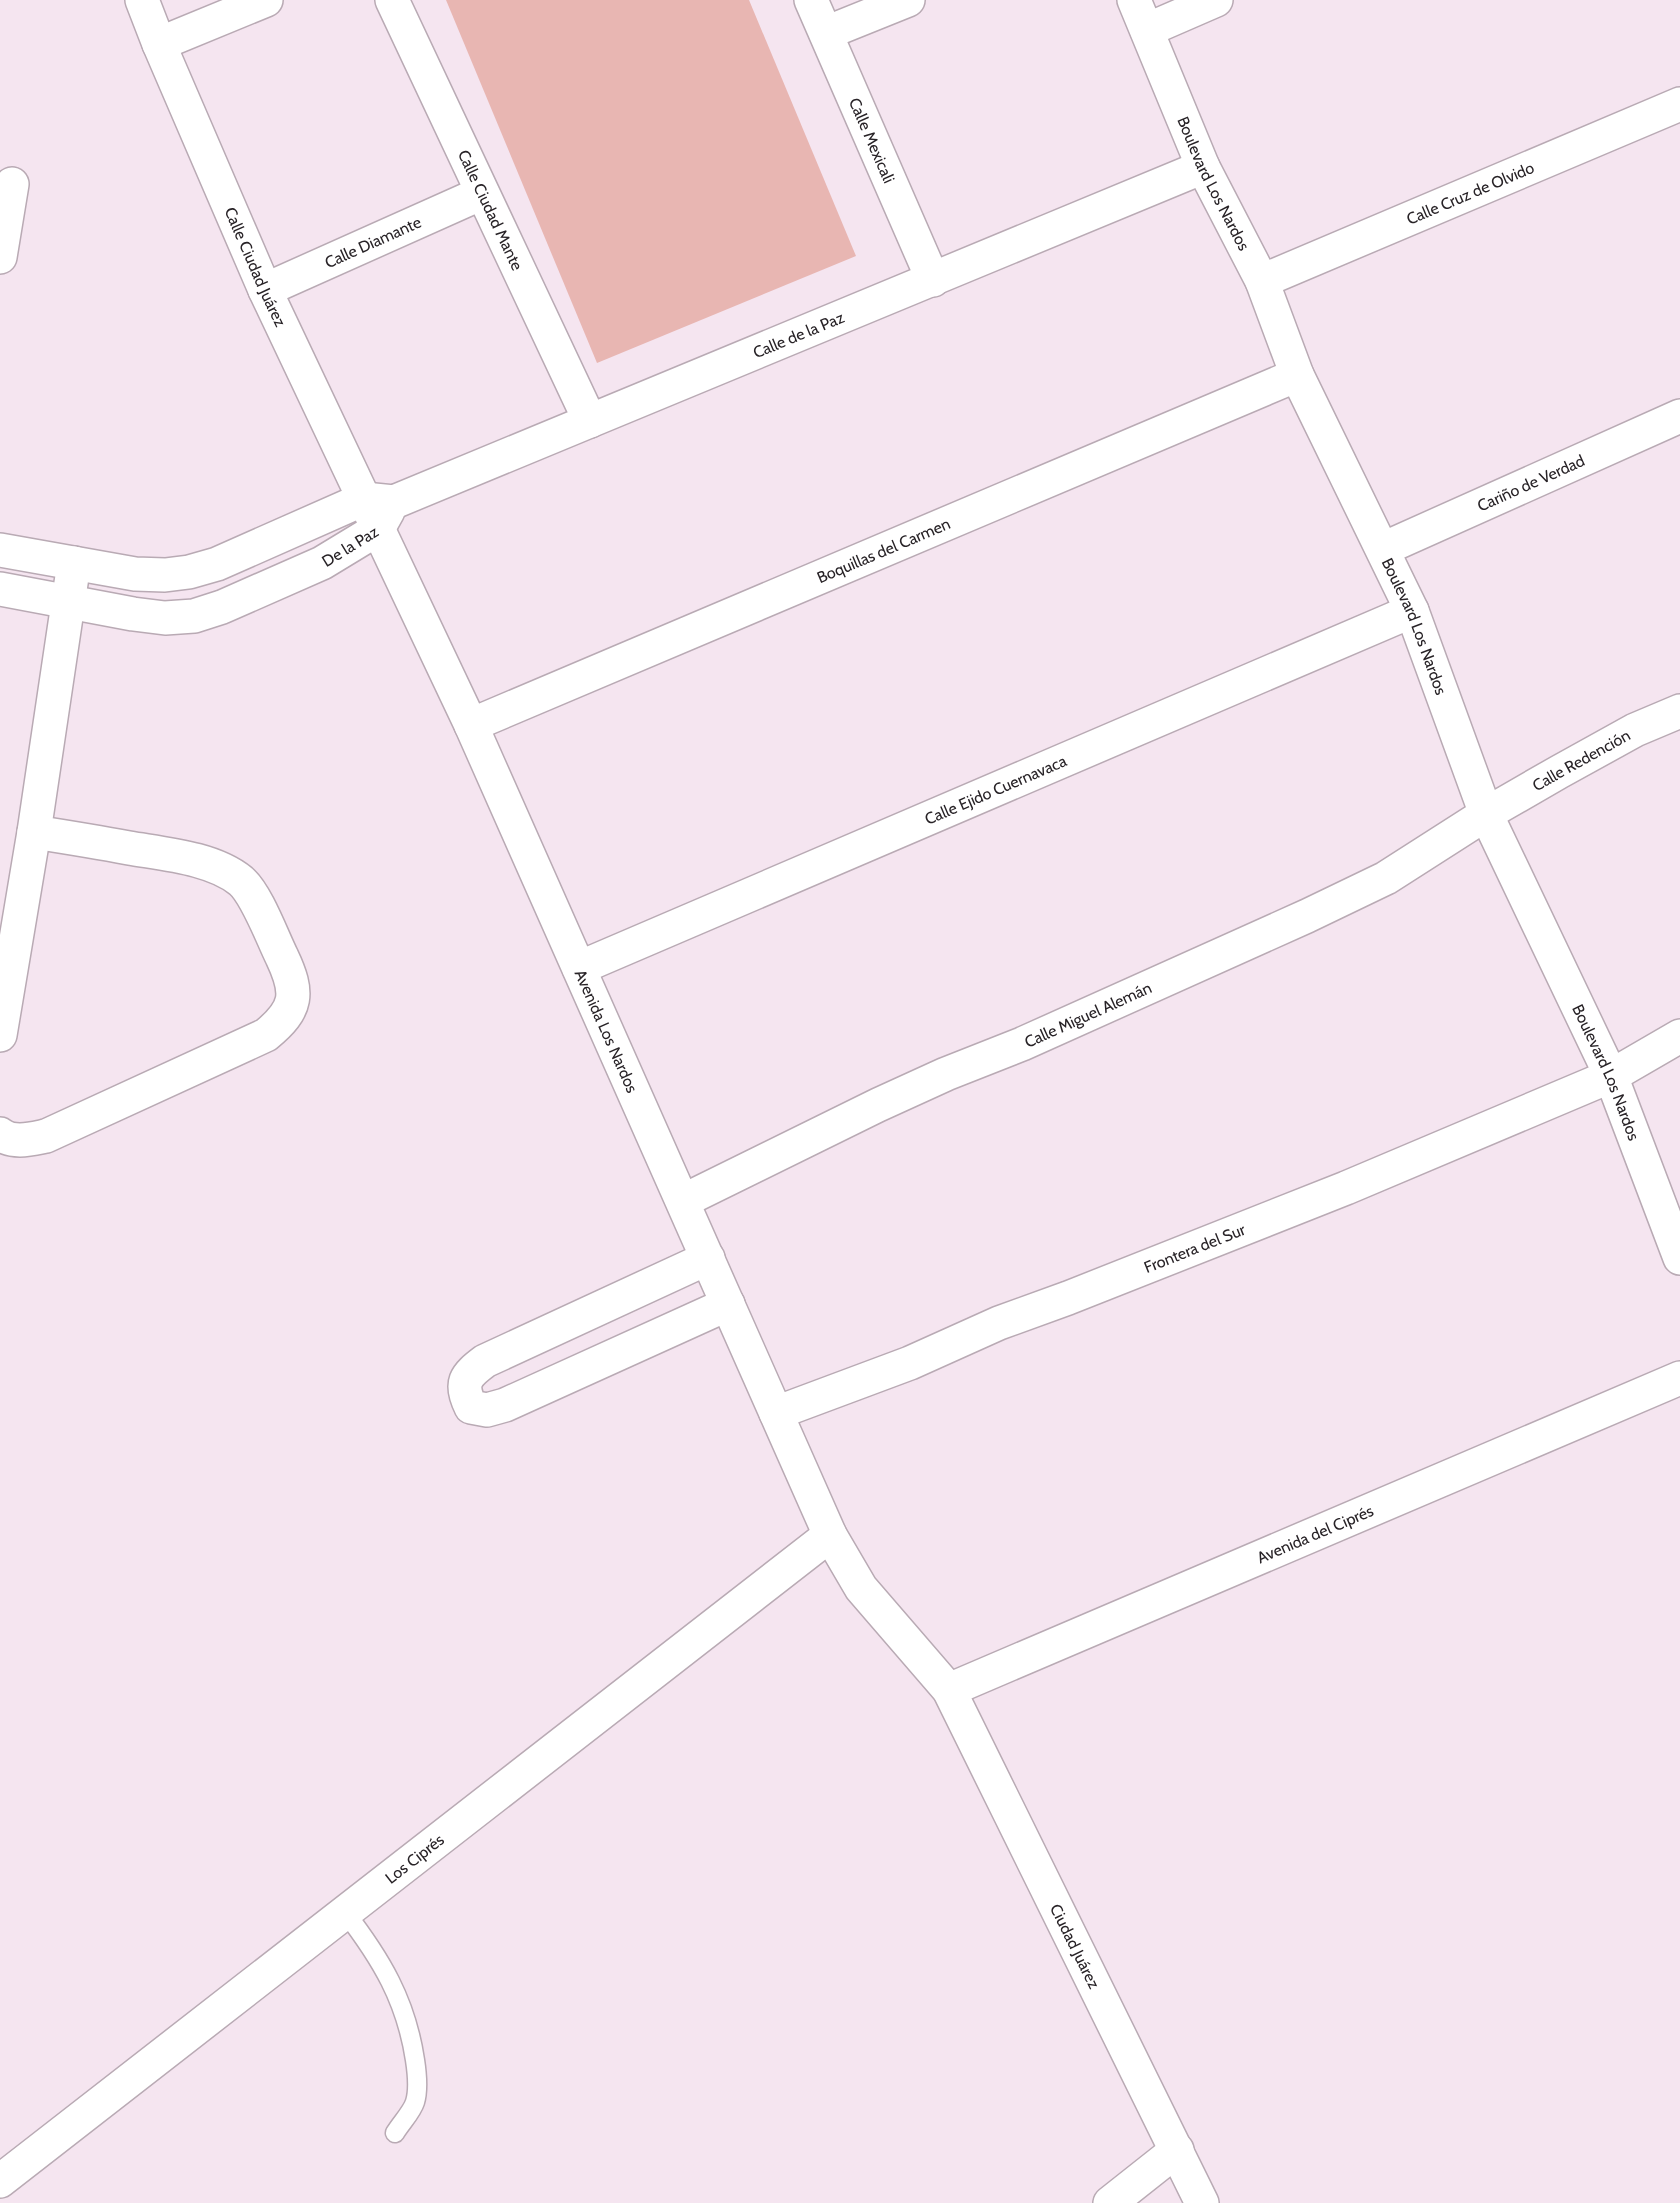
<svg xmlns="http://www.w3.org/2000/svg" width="1680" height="2203" font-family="Cabin,sans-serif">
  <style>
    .green { fill: #e8b6b2 }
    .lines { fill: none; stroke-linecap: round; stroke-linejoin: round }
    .lane-casing { stroke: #b9aab4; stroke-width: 21 }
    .street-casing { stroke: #b9aab4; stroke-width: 36 }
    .lane { stroke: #fff; stroke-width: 18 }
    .street { stroke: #fff; stroke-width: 33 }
    .labels { text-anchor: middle; stroke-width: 6; stroke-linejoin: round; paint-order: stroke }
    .street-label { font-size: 16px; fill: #282327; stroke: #f5e5f0 }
  </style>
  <rect width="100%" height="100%" fill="#f5e5f0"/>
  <polygon class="green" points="446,0 749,0 856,256 597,363"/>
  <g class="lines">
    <g class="lane-casing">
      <path id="lane" d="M345,1912C381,1959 406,2000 415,2060C417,2073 419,2089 415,2102C412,2112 401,2123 395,2133"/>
    </g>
    <g class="street-casing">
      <g id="street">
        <path id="s1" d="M142,0L159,44L265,290L471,725L830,1535L861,1588L949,1690L1202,2203"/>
        <path id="s2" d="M392,0L590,421"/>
        <path id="s3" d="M811,0L933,280"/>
        <path id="s4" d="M1134,0L1203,167L1262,281L1297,375L1412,611L1486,814L1611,1076L1680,1258"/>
        <polyline points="1147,30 1216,0"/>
        <polyline points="826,33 908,0"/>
        <polyline points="159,44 266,0"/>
        <polyline points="0,257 12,184"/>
        <path id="s5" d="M1262,281L1680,104"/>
        <path id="s6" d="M265,290L482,193"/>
        <path id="s7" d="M1383,549L1680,416"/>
        <path id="s8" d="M0,550L135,574L165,575L189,572L217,564L364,499L394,502L1203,167"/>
        <path id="s9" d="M0,589L133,614L165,618L194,616L222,607L322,563L378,529L388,511"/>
        <path id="s10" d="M471,725L1297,375"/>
        <path id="s11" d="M579,968L1412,611"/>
        <polyline points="0,1035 34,832 74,563"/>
        <path d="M0,1134C13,1144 31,1139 46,1136L266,1035C298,1009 299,993 282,957C272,937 257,895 241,881C213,858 164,854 129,848C97,842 66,837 34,832"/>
        <path id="s12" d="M683,1201L878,1105L946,1074L1022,1044L1307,916L1386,878L1486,814L1559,772L1635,730L1680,711"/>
        <path d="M708,1258L485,1361C465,1376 459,1383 471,1407L487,1410L505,1405L728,1304"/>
        <path id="s13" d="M776,1413L910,1363L999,1323L1068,1298L1346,1188L1611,1076L1680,1036"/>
        <path id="s14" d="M949,1690L1680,1378"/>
        <path id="s15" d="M0,2181L830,1535"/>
        <polyline points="1110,2203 1177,2150"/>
      </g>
    </g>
    <use href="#lane" class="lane"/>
    <use href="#street" class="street"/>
  </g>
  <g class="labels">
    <g class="street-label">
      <text dy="6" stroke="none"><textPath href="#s3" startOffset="153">Calle Mexicali</textPath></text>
      <text dy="6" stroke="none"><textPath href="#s4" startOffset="200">Boulevard Los Nardos</textPath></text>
      <text dy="6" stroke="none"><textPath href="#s5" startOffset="226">Calle Cruz de Olvido</textPath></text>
      <text dy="6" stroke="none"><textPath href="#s2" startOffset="232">Calle Ciudad Mante</textPath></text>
      <text dy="6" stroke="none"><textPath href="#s6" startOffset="118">Calle Diamante</textPath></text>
      <text dy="6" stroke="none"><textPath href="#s1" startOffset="290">Calle Ciudad Juárez</textPath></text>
      <text dy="6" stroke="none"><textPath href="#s8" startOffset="849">Calle de la Paz</textPath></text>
      <text dy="6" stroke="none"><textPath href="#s7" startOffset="162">Cariño de Verdad</textPath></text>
      <text dy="6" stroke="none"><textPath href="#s9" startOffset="368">De la Paz</textPath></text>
      <text dy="6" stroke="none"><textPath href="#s10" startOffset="448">Boquillas del Carmen</textPath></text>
      <text dy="6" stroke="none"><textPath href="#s4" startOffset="687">Boulevard Los Nardos</textPath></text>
      <text dy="6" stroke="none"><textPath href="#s12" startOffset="1002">Calle Redención</textPath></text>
      <text dy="6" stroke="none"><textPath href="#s11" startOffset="453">Calle Ejido Cuernavaca</textPath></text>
      <text dy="6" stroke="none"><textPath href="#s12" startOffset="446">Calle Miguel Alemán</textPath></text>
      <text dy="6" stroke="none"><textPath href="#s1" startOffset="1131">Avenida Los Nardos</textPath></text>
      <text dy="6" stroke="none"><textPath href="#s4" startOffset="1173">Boulevard Los Nardos</textPath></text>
      <text dy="6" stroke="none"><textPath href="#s13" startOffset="450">Frontera del Sur</textPath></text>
      <text dy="6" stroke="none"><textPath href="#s14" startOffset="398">Avenida del Ciprés</textPath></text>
      <text dy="6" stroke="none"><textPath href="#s15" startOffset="525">Los Ciprés</textPath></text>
      <text dy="6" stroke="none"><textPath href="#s1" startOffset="2164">Ciudad Juárez</textPath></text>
    </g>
  </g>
</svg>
